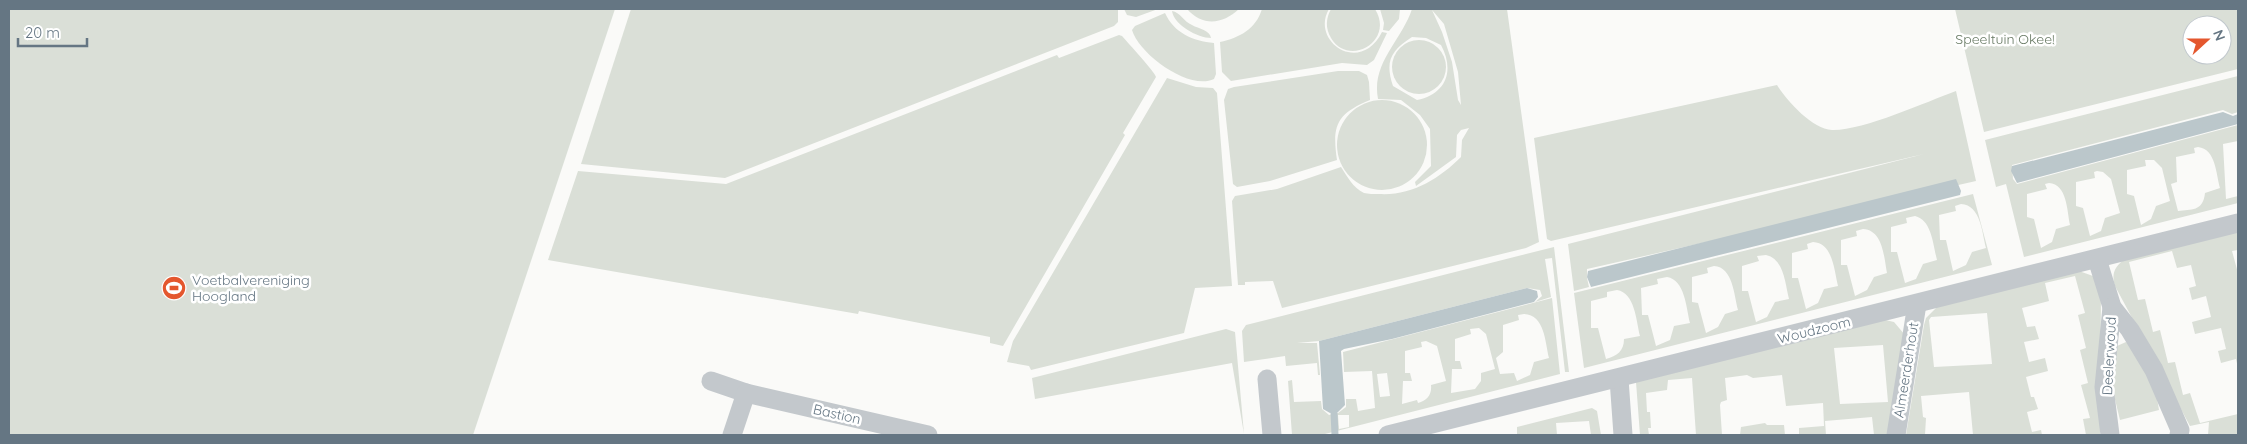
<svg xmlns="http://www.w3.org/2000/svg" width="2247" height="444" font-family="Quicksand,sans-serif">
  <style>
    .green { fill: #dadfd7; fill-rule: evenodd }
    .water { fill: #bbc7cb }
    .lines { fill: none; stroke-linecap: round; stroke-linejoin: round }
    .stream { stroke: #bbc7cb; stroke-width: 7 }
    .minor { stroke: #c3c8cc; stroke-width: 19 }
    .labels { text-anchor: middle; stroke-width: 5; stroke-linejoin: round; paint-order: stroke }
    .park-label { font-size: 14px; fill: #687a64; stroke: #fff }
    .poi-label { font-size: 14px; fill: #657683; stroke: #fff; text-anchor: start }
    .street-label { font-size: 14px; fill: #657683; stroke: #fff }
  </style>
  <rect width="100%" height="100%" fill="#fafaf8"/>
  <g class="green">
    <polygon points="9,9 615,9 473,435 9,435"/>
    <polygon points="631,9 1118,9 1118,22 1114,26 725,178 581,164"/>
    <polygon points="1124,9 1158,9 1136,17 1127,15"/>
    <path d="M1187,9H1239C1223,24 1203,27 1187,9Z"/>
    <path d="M1262,9H1329C1310,41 1360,76 1382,32L1387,33L1374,60L1367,65L1342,63L1231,81L1222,72L1220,42C1239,38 1256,29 1262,9Z"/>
    <path d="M1331,9H1375C1395,41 1349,68 1331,38C1325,28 1326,18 1331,9Z"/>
    <polygon points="1380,9 1400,9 1399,19 1389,31 1383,30 1384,23"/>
    <path d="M1412,9H1507L1539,242L1526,248L1282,308L1273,281L1245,282V285H1238L1232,201L1235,196L1277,189L1341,167C1347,176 1353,188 1364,193C1368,194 1374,194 1379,194C1411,196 1439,179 1461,157L1462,140L1469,128L1461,130L1457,135L1456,157L1416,186L1415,182L1431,166L1430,129L1420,115L1401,100L1378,99C1371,63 1402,40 1412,9ZM1432,10L1444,24L1458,72L1461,105L1458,100L1452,62L1442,32ZM1412,37L1426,38L1441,45C1455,71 1446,94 1417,100L1393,86C1385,62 1390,51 1412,37Z"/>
    <path d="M1955,9H2238V69L1984,132ZM2192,25H2222V55H2192Z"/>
    <path d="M1172,11C1180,12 1184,22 1192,25C1199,29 1210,30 1211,38C1198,38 1174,25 1172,11Z"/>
    <path d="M1165,13C1174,33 1193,41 1214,43L1216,74L1214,79C1189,91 1139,54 1132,30L1135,26Z"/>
    <path d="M1119,35L1122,36C1128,43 1155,72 1156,77L1123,133L1125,135L1003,346L990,343V337L859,311L858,314L548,260L578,171L726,184L1057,55L1059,58Z"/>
    <circle cx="1419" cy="67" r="27"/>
    <path d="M1338,71H1359L1367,75L1369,82L1370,100C1336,114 1332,126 1337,160L1270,181L1237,187L1233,184L1224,100L1228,89L1234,87Z"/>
    <path d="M2238,76V112L2232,114L2223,110L2012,165L2013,179L2017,184L2238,125V141L2223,144L2226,199L2238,196V203L2024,257L2006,184L1996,187L1985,140ZM2198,147C2216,149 2216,174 2220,188L2205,193C2203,212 2191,209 2178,211L2171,184L2177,182L2176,157L2195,153L2194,148ZM2145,160H2154L2162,168L2170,201L2156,206L2151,219L2141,225L2134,196L2127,194V170L2146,166ZM2097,171L2103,172L2111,179L2120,213L2105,218L2101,231L2090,236L2083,208L2076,206V182L2095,178L2094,172ZM2049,183C2067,184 2067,210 2070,225L2056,229L2052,242L2041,248L2034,219L2027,217V194L2047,189L2045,184Z"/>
    <polygon points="1167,78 1196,87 1213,88 1217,93 1232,286 1195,288 1184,333 1031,370 1029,366 1007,362 1013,341"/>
    <path d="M1777,85C1787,101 1812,129 1832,130C1862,131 1926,102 1956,91L1976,181L1587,269V278L1589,287L1574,291L1568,244L1924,154L1551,241L1547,239L1534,138Z"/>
    <circle cx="1382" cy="145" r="45"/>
    <path d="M1973,194L1992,265L1584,368L1574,293ZM1961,204C1981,205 1982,233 1986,248L1972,252L1966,265L1953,271L1946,240H1940L1939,215L1956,211L1955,206ZM1915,216C1932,220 1933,245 1937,260L1923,264L1916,279L1905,283L1897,252H1891V227L1907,223L1906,218ZM1863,229C1883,230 1884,257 1887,273L1874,277L1867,290L1855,296L1847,265H1841V240L1857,236L1856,231ZM1813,242C1833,243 1834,270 1838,286L1824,289L1818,303L1806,309L1798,278H1792V253L1808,249L1807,244ZM1766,255C1784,259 1785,283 1789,299L1775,302L1767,317L1756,322L1748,291H1742V266L1759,261L1757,256ZM1714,266C1733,267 1734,295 1738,310L1725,314L1718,327L1706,333L1698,303L1692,302V277L1708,273L1707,268ZM1667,277C1685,280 1686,307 1690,323L1674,326L1670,340L1656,346L1648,315H1642L1641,288L1658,284L1657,279ZM1617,290C1635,293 1636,320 1640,336L1624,339C1624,351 1617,356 1606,359L1598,328H1591V301L1607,297V292Z"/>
    <path d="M2238,231V250L2232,251L2238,273V368L2236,359L2221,363L2218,351L2226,349L2221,328L2195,334L2192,322L2211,317L2206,296L2192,300L2189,288L2196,286L2191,265L2177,268L2172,251L2129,262L2138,300L2145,299L2153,332L2160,330L2168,363L2175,362L2183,395L2190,393L2200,423L2238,414L2237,435H2208L2209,422L2190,426L2115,286C2111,273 2115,266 2126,258Z"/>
    <polygon points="1554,247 1569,372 1565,372 1552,258 1545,259 1551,297 1535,302 1542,296 1540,290 1527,288 1319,341 1297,343 1317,343 1320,375 1318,375 1317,363 1286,366 1285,356 1244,362 1242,331 1246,325"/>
    <path d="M2079,271L2093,276L2101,290L2100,435H2086L2083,419L2090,418L2081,385L2088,383L2080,350L2086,348L2078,315L2085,313L2075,276L2045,283L2049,301L2022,308L2027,327L2035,326L2039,339L2024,342L2029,362L2045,358L2048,371L2026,377L2031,397H2034L2038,409L2027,412L2032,432L2041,430L2042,435H1973L1969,392L1921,396L1923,417L1926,418L1925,435H1906L1924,325L1926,318L1938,306ZM1987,313L1992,364L1934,367L1929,320L1931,317Z"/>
    <path d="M1552,298L1560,374L1321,435H1292L1288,381L1292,380L1294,402L1321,401L1322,409L1329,415L1338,413L1346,407V399H1356L1358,411L1375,408L1372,371L1344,372L1343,352ZM1524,314C1545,315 1545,342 1549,358L1534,362L1530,375L1517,381L1514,373L1500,374L1496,358L1503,352V325L1519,320L1518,315ZM1479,328L1486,334L1495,369L1481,373V381L1475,389L1451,393L1452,369H1462L1460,361H1455V339L1471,334L1470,329ZM1426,341L1437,346L1446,381L1431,385C1432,395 1427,400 1418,403L1417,400L1402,404L1403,381H1412L1410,373H1405V351L1422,347L1421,342ZM1387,373L1390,396L1380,397L1377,374ZM1349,415V427L1339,429L1338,415Z"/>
    <path d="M1881,319L1894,322L1905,335L1888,435H1874L1872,417L1825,421L1826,435H1799V428L1824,426L1823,403L1786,406L1782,375L1753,378L1747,375L1725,378L1727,400L1721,402L1720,405L1722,435H1696L1692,378L1668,380L1667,390L1646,393L1647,412H1650L1651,428H1648L1649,435H1640L1636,382ZM1883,345L1888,402L1840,404L1834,348Z"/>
    <polygon points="1226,329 1235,332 1244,434 1232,363 1035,399 1032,378"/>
    <polygon points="2126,342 2133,346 2156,392 2159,410 2120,420 2112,387 2117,346"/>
    <polygon points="1592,408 1597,411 1601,435 1591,435 1589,421 1556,423 1557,435 1517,435 1517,427"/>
    <polygon points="1765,423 1767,425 1784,425 1785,435 1740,435 1741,427"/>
  </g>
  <g class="water">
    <polygon points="2223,112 2233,116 2238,114 2238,124 2017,183 2011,171 2012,166"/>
    <polygon points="1956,179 1961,191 1960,195 1591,287 1587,277 1588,271"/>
    <polygon points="1527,288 1537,291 1538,297 1534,302 1392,339 1344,349 1341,351 1345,405 1338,412 1330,413 1323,409 1319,341"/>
  </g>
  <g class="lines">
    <polyline class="stream" points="1334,412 1335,435"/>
    <g class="minor">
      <polyline points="2097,259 2112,307 2130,330 2154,370 2180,430 2179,435"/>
      <polyline points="1267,379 1272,435"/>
      <polyline points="1619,379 1623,435"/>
      <polyline points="711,381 746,393"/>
      <polyline points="732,435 746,393 928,435"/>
      <polyline points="1388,435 2238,223"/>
      <polyline points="1896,435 1917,304"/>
      <polyline points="2110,435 2104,387 2112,307"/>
    </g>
  </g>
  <defs>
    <g id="stadium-disc" transform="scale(1.25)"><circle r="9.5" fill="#e4572e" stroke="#fff"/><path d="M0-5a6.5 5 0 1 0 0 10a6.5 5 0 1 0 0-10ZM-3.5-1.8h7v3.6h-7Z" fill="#fff"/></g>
  </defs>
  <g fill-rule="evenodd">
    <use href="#stadium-disc" x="174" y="288"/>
  </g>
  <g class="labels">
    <g class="park-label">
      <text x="2005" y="44">Speeltuin Okee!</text>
    </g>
    <g class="poi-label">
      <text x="192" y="285">Voetbalvereniging<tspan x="192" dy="16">Hoogland</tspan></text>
    </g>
    <g class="street-label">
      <text transform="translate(1814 330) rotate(-14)" y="5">Woudzoom</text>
      <text transform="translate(2109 356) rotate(-87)" y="5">Deelerwoud</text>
      <text transform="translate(1906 370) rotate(-81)" y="5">Almeerderhout</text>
      <text transform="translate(837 414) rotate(13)" y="5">Bastion</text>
    </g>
  </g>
  <rect width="2247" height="444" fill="none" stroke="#657683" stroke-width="20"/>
  <g transform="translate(2207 40) rotate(69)"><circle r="24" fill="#ffffff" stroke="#c1c8cd"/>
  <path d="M0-4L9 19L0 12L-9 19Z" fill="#e4572e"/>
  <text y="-8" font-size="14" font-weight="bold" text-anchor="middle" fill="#657683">N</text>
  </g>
  <path d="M18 38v8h69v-8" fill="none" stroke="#657683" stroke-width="2.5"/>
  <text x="25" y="38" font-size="15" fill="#657683" stroke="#ffffff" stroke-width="4" paint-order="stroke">20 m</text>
</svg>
